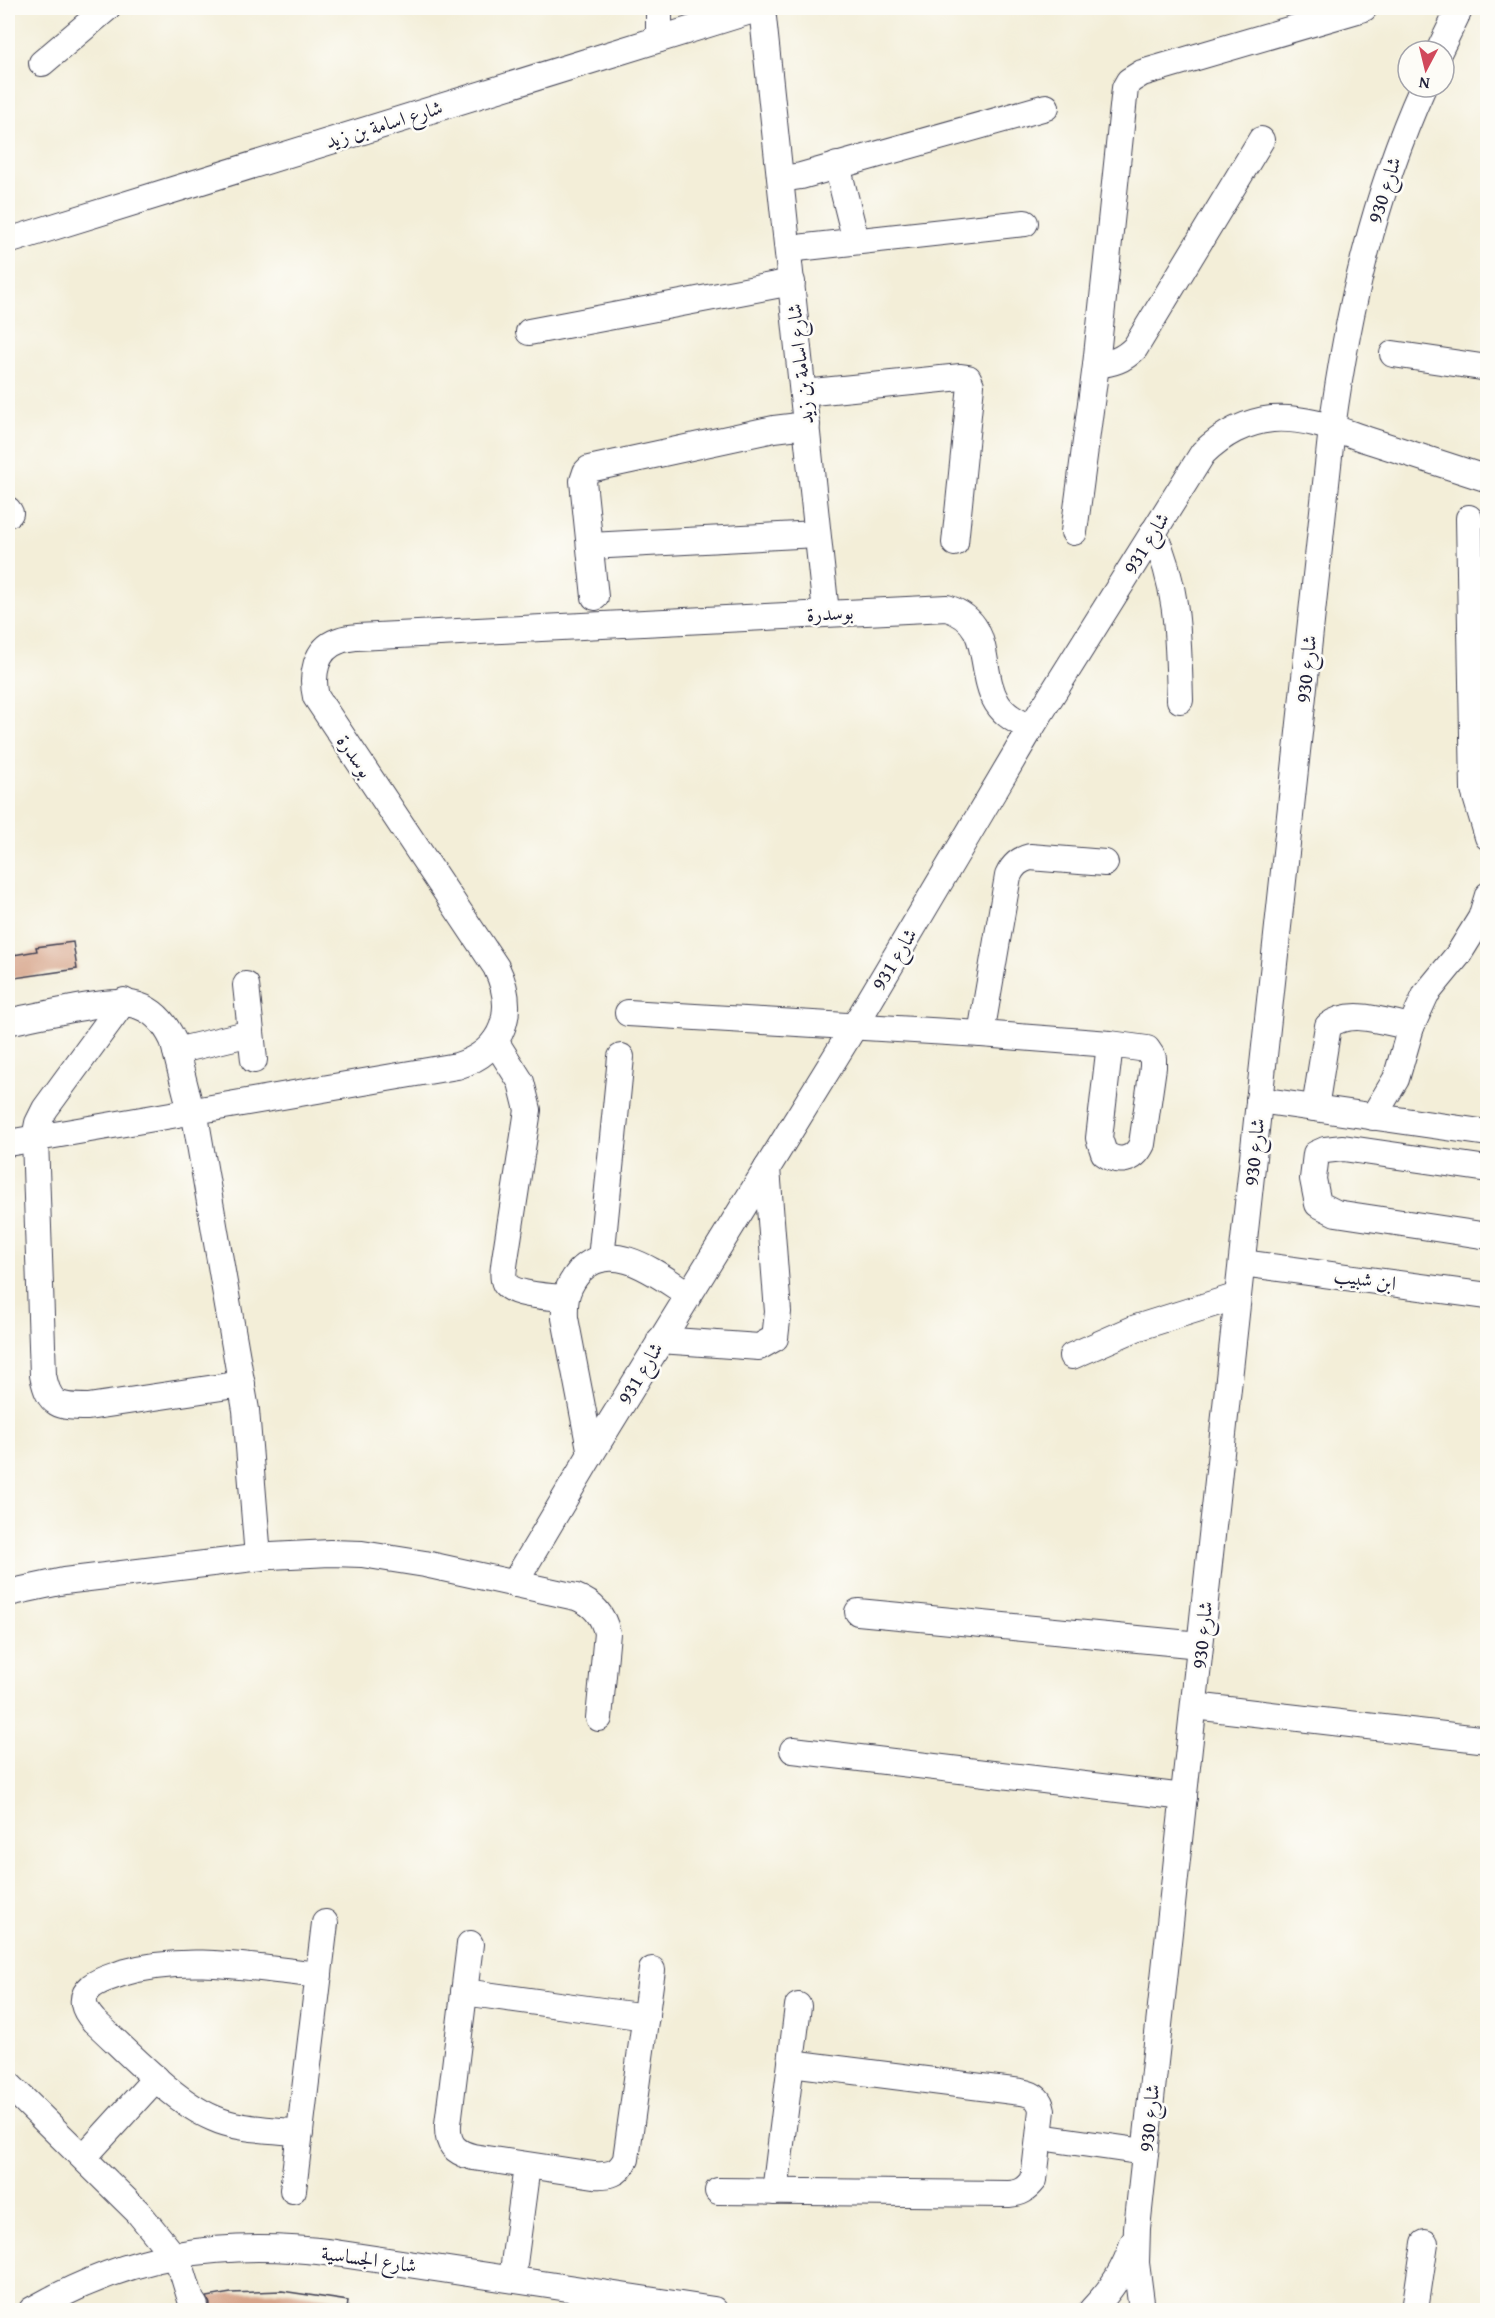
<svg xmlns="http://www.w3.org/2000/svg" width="1495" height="2318" font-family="'Gentium Book Plus',Amiri,serif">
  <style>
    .building { fill: #d6a388 }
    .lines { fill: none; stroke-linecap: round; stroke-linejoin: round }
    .minor-casing { stroke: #414153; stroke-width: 28 }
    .minor { stroke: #fff; stroke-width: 26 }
    .labels { text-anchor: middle; stroke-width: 5; stroke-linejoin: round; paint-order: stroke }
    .street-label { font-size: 20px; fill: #22223b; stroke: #fdfcf7 }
  </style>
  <rect width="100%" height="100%" fill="#fdfcf7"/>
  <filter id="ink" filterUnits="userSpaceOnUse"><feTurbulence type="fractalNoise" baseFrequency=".0167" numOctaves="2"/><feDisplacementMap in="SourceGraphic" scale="12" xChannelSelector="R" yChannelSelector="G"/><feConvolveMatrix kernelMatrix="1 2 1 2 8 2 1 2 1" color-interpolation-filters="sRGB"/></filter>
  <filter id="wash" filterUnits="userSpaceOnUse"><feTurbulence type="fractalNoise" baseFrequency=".008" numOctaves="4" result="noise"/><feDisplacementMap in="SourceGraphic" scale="24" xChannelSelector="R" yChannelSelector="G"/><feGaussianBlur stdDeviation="1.35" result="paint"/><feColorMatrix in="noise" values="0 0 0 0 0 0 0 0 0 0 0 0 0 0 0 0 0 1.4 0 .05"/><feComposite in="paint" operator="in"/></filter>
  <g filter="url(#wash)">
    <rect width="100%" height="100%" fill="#f3eed8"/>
    <g id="blocks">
      <g class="building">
        <polygon points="73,942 77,969 8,979 8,956 37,951 36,947"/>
        <polygon points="282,2291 348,2301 347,2310 209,2310 210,2304 207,2297 231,2293"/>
      </g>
    </g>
  </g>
  <g filter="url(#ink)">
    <use href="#blocks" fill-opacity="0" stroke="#414153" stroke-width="1.5"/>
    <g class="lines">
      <g class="minor-casing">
        <g id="minor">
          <polyline points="762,8 826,613"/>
          <polyline points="659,39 659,8"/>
          <polyline points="1439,51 1460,8"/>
          <polyline points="42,63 107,8"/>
          <polyline points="837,165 856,241"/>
          <polyline points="781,179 801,176 1046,107"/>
          <polyline points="8,241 760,8"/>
          <polyline points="788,249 1025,223"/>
          <polyline points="529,332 792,282"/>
          <polyline points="1393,354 1488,368"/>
          <path d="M1096,365C1113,363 1123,360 1135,348L1261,140"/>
          <polyline points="803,393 961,377 968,378 971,385 955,543"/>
          <polyline points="8,510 10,513"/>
          <polyline points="1469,518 1474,790 1488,837"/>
          <polyline points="1074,532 1096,365 1125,88 1129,81 1142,73 1364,8"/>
          <path d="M1153,532C1179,589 1178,639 1180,700"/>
          <polyline points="590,546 817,534"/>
          <polyline points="595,597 583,481 586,472 589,469 774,429 807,425"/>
          <polyline points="246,985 254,1060"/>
          <path d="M124,1001L45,1109L38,1123L35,1138L43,1375C49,1406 59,1407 88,1407L242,1384"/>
          <path d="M628,1013L981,1034L1110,1044L1147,1049L1153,1058V1067L1142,1144C1134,1161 1118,1164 1104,1153L1099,1138L1110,1044"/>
          <path d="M8,1022C29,1017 51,1013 72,1009C116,1001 151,993 173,1040L190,1107L194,1110L246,1410L258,1557"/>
          <path d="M981,1034L1008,876C1013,865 1019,860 1030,857L1105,863"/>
          <path d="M495,1041L521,1082L528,1110L505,1259C504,1266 502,1277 505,1283C510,1295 552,1297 564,1298"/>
          <polyline points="176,1051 251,1033"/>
          <polyline points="1259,1100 1488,1133"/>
          <path d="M1315,1108L1328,1026C1351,1008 1385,1022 1411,1027"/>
          <polyline points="1373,1117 1396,1079 1411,1027 1426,994 1458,955 1481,918 1488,895"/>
          <path d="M8,1143L457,1066C505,1051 517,1010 496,967L316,697C311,676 315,649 338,641C344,638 351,638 357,637L947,608C995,623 977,669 997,703C1005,716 1018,722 1031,728"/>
          <polyline points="1488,1169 1343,1148 1325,1150 1316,1154 1313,1179 1318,1204 1336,1213 1488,1236"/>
          <polyline points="601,1259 621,1057"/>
          <polyline points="1242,1263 1488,1296"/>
          <polyline points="660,1340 759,1347 775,1338 778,1312 767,1168"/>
          <polyline points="1072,1356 1136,1328 1238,1296"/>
          <path d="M591,1454L565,1318C564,1298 567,1286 580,1271C613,1237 659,1276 688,1294"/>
          <path d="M514,1584L591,1454L854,1027L1031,728L1203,453C1223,434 1244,422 1272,419C1306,416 1343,432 1374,442C1412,454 1450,467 1488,479"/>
          <path d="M8,1593L64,1581L271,1556L330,1553L362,1554L425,1564L576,1597C594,1604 603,1615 607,1633L599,1718"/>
          <polyline points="858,1612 1200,1645"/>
          <polyline points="1194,1706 1488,1740"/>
          <polyline points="793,1750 1184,1797"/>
          <path d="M470,1944L448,2124C447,2144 454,2152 473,2157L594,2175C609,2176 619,2174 626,2159L652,1970"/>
          <polyline points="464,1992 646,2017"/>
          <polyline points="8,2084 138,2212 173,2255 183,2274 191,2300 195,2306"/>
          <path d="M300,2133C272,2129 239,2130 213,2118C174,2102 126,2050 94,2021C84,2010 78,1998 92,1986C101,1979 112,1977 122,1973C186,1954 253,1968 319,1975"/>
          <polyline points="1040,2137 1145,2152"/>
          <polyline points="84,2157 156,2078"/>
          <polyline points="293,2190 325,1923"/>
          <path d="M718,2191L1009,2194C1021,2193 1026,2190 1034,2180L1042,2110C1040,2098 1033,2094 1021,2092L791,2063"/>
          <polyline points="775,2192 798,2006"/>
          <polyline points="512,2279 527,2166"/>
          <path d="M32,2310C132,2253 221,2239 335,2253L714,2310"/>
          <path d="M1092,2310C1111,2290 1125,2270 1133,2243"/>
          <path d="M1142,2310L1136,2263L1137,2228L1332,428C1348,310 1374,196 1423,87"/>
          <polyline points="1415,2310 1425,2243"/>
        </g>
      </g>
      <use href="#minor" class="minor"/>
    </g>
  </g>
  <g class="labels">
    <g class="street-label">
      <text transform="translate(384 124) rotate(-17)" y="7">شارع اسامة بن زيد</text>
      <text transform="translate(1384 190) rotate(-72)" y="7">شارع 930</text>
      <text transform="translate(800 364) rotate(-96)" y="7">شارع اسامة بن زيد</text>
      <text transform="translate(1146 543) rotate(-58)" y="7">شارع 931</text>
      <text transform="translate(830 613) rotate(-3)" y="7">بوسدرة</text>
      <text transform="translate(1306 669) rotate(-84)" y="7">شارع 930</text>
      <text transform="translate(355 756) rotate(56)" y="7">بوسدرة</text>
      <text transform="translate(894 959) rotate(-59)" y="7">شارع 931</text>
      <text transform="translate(1254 1152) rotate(-84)" y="7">شارع 930</text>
      <text transform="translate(1365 1279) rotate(8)" y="7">ابن شبيب</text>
      <text transform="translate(640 1373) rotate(-59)" y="7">شارع 931</text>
      <text transform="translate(1202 1635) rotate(-84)" y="7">شارع 930</text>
      <text transform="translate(1149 2118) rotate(-84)" y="7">شارع 930</text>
      <text transform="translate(369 2259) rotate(8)" y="7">شارع الجساسية</text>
    </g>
  </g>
  <rect width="1495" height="2318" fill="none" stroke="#fdfcf7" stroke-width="30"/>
  <g transform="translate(1426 69) rotate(187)"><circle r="28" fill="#fdfcf7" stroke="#a5a5ac" stroke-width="1.5"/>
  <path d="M0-4.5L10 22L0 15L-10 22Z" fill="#d1495b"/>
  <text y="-9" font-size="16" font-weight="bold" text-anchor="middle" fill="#22223b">N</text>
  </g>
</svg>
